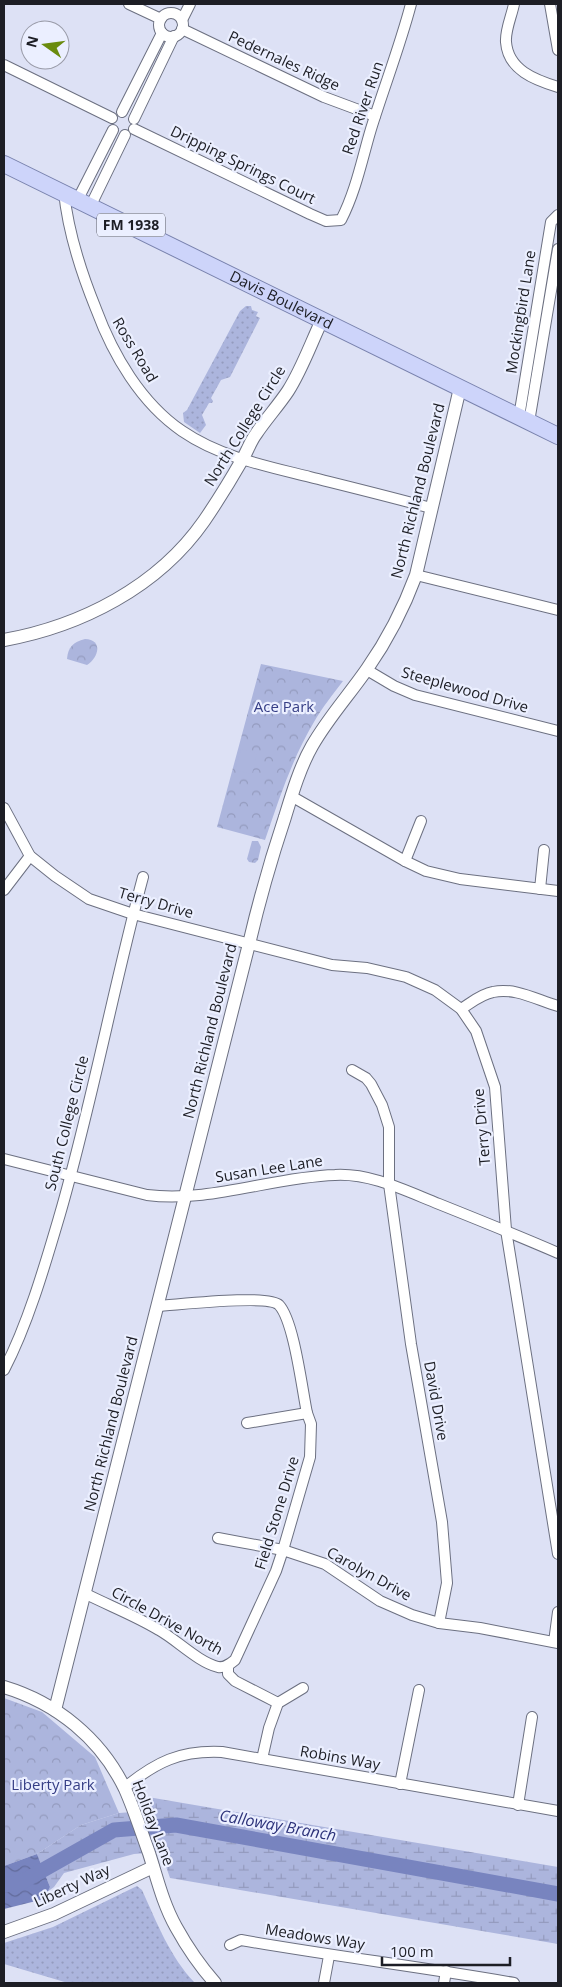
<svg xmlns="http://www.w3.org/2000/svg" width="562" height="1987" font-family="'Open Sans',sans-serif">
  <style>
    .grass { fill: url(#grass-dots) }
    .forest { fill: url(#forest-crowns) }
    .wetland { fill: url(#wetland-marsh) }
    .garden { fill: #acb5dd }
    .water { fill: url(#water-waves) }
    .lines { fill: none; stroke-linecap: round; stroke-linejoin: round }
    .river { stroke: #7884bf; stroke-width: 15 }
    .minor-casing { stroke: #6c7081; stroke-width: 12 }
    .tertiary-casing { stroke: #6c7081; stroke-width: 14 }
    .primary-casing { stroke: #7982ad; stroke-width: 18 }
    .minor { stroke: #fff; stroke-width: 10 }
    .tertiary { stroke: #fff; stroke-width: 12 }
    .primary { stroke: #cdd4fa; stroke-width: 16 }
    .labels { text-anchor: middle; stroke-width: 4.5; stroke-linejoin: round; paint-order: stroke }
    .shield { fill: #ebefff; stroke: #5b5d66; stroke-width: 1 }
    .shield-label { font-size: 14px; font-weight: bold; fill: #1d1e25 }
    .street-label { font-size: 15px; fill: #1d1e25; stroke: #ebefff }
    .park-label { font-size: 15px; fill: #353d85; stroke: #ebefff }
    .water-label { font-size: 16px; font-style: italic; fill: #2e347b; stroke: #ebefff }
  </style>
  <defs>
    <pattern id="grass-dots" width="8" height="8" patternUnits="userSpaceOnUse" patternTransform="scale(1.25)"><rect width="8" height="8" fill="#acb5dd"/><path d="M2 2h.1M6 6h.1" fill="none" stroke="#949bbe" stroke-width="1.8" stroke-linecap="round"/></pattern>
    <pattern id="forest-crowns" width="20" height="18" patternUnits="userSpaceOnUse" patternTransform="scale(1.25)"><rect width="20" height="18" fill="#acb5dd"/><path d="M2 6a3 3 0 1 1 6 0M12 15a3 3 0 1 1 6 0" fill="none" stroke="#949bbe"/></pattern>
    <pattern id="wetland-marsh" width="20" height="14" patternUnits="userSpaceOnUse" patternTransform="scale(1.25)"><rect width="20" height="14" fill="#acb5dd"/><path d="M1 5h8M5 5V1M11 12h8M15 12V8" fill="none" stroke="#949bbe"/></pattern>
    <pattern id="water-waves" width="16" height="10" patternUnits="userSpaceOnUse" patternTransform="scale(1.25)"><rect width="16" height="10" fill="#7884bf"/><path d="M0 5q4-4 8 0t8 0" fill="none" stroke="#626b9b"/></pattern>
  </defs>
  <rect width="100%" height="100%" fill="#dde1f5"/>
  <g class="grass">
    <polygon points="246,306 251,306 252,310 258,312 256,316 260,318 230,377 221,380 211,398 213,401 212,403 209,403 202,415 206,425 200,433 184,422 183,413 187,410 240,311"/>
    <path d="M137,1886L142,1890C157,1923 170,1957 195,1983H68L4,1964V1943L53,1927Z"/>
  </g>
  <g class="forest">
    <path d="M85,639C103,640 99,657 87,665L67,659C68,647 73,642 85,639Z"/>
    <path d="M261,664L343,681C333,694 322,708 314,722C292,759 279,799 265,840L217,827Z"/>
    <polygon points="252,841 258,841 261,847 258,860 255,863 249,862 247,859"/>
    <polygon points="4,1698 42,1712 95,1757 119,1813 81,1825 37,1854 4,1866"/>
  </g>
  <polygon class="wetland" points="142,1796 558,1867 558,1944 170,1878 161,1852 134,1854 64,1873 54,1887 47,1892 50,1887 37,1854 81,1825 119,1813 146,1811"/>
  <polygon class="garden" points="241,749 257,753 252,774 235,770"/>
  <polygon class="water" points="37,1854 50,1887 44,1899 4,1909 4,1866"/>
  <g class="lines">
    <polyline class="river" points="4,1885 20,1883 114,1830 176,1825 558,1894"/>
    <g class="minor-casing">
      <g id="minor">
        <polyline points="129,4 161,19"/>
        <path d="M514,4C512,15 505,30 506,42C508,70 535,80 558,87"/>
        <polyline points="550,4 558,50"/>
        <circle cx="171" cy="25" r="12"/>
        <polyline points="182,20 190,4"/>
        <polyline points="182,29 324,97 375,116"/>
        <polyline points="4,65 112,118"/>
        <polyline points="122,112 162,33"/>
        <polyline points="134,119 174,36"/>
        <path d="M134,129L310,214L326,221L341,220C356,191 362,159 371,129C384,87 400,46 411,4"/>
        <path d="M64,192C68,232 81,272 96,309C113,355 141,403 182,431C220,457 266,466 310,477C350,487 391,497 431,508"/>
        <polyline points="78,199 113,130"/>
        <polyline points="91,205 125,135"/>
        <polyline points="519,417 551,222 558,215"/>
        <polyline points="529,422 558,249"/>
        <polyline points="416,575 558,610"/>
        <polyline points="367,670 394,686 415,695 558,731"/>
        <polyline points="291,796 405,861 426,871 460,879 558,891"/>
        <polyline points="4,808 30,856 55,876 89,899 133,914 332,965 367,968 406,977 435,990 461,1009 476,1031 495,1087 506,1230 558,1554"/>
        <polyline points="405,861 421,821"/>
        <polyline points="540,889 544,850"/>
        <polyline points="4,890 30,856"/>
        <path d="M461,1009C471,1003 481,994 493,992C515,987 537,1000 558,1006"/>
        <polyline points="352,1070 366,1078 371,1084 382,1105 389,1127 389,1184 411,1344 442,1522 447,1583 439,1623"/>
        <path d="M4,1159L147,1195C210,1203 272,1177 335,1175C371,1173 406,1191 439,1204C479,1220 519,1236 558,1253"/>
        <path d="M4,1370C28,1324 45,1265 60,1214C92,1103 113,989 143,877"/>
        <polyline points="247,1423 307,1413"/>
        <polyline points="218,1538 283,1550 325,1564 380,1601 412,1615 439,1623 480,1628 558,1643"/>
        <path d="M86,1594C110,1606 136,1616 159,1630C177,1640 198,1662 218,1667C225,1668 230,1664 235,1660L276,1571L283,1550L310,1457L311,1424L307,1413C302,1389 294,1321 279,1305C268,1294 177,1305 157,1306"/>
        <polyline points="554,1642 558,1612"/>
        <polyline points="228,1665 228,1674 235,1681 278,1703"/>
        <polyline points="262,1759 269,1728 278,1703 303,1688"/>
        <polyline points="400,1784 419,1690"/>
        <path d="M124,1788C156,1762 180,1750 222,1752L558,1811"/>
        <polyline points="518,1805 532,1717"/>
        <path d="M230,1945L241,1940C332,1956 423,1967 514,1983"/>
        <polyline points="324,1983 329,1956"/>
        <polyline points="444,1983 446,1971"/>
      </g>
    </g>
    <g class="tertiary-casing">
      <g id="tertiary">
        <path d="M4,640C81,626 158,587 204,521C217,502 230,481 242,460C247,452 250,442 256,434C266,419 278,406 288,391C302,369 311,343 322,320"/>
        <path d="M4,1687C57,1703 101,1739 125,1789C134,1809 141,1831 149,1853C157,1878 163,1904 176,1927C187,1947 200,1966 215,1983"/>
        <path d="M55,1710L249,944C259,901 271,859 285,817C292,794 300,767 312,746C328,718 349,695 367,669C388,639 403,610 416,575L460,388"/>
        <polyline points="4,1932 54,1914 153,1867"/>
      </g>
    </g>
    <g class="primary-casing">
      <g id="primary">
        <path id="s1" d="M4,164L558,436"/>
      </g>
    </g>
    <use href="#minor" class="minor"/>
    <use href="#tertiary" class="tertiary"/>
    <use href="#primary" class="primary"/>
  </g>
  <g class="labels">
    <rect class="shield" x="97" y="213.5" width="68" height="23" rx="4"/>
    <g class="shield-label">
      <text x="131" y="230">FM 1938</text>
    </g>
    <g class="street-label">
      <text transform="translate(284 61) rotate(25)" y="5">Pedernales Ridge</text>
      <text transform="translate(363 108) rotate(-71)" y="5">Red River Run</text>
      <text transform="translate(243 165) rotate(26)" y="5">Dripping Springs Court</text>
      <text dy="5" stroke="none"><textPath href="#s1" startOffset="309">Davis Boulevard</textPath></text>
      <text transform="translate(521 312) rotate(-81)" y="5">Mockingbird Lane</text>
      <text transform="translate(135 350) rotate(59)" y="5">Ross Road</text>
      <text transform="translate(245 426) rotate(-58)" y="5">North College Circle</text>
      <text transform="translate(418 491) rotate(-76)" y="5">North Richland Boulevard</text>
      <text transform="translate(465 690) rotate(16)" y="5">Steeplewood Drive</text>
      <text transform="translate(156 903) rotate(16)" y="5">Terry Drive</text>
      <text transform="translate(210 1031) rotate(-76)" y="5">North Richland Boulevard</text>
      <text transform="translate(67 1123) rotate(-76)" y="5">South College Circle</text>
      <text transform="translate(482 1127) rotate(-95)" y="5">Terry Drive</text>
      <text transform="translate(269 1169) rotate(-9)" y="5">Susan Lee Lane</text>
      <text transform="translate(436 1401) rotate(80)" y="5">David Drive</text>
      <text transform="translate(111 1424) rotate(-76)" y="5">North Richland Boulevard</text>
      <text transform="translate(277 1513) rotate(-73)" y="5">Field Stone Drive</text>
      <text transform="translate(369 1574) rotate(29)" y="5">Carolyn Drive</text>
      <text transform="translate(167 1621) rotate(29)" y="5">Circle Drive North</text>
      <text transform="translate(340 1758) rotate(10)" y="5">Robins Way</text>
      <text transform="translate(153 1823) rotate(69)" y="5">Holiday Lane</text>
      <text transform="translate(72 1886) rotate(-25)" y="5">Liberty Way</text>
      <text transform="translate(315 1937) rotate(9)" y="5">Meadows Way</text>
    </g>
    <g class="park-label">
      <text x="284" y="712">Ace Park</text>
      <text x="53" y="1790">Liberty Park</text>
    </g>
    <g class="water-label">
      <text transform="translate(278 1825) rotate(10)" y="6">Calloway Branch</text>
    </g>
  </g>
  <rect width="562" height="1987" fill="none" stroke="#1d1e25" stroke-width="10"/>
  <g transform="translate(45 45) rotate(284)"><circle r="24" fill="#ebefff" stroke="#999ba8"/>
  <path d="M0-4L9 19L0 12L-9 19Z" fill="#6a8b0e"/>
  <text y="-8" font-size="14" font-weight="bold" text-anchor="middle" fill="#1d1e25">N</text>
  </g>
  <path d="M382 1957v8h128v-8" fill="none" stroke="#1d1e25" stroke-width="2.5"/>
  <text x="390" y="1957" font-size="15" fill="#1d1e25" stroke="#ebefff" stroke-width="4" paint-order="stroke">100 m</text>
</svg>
